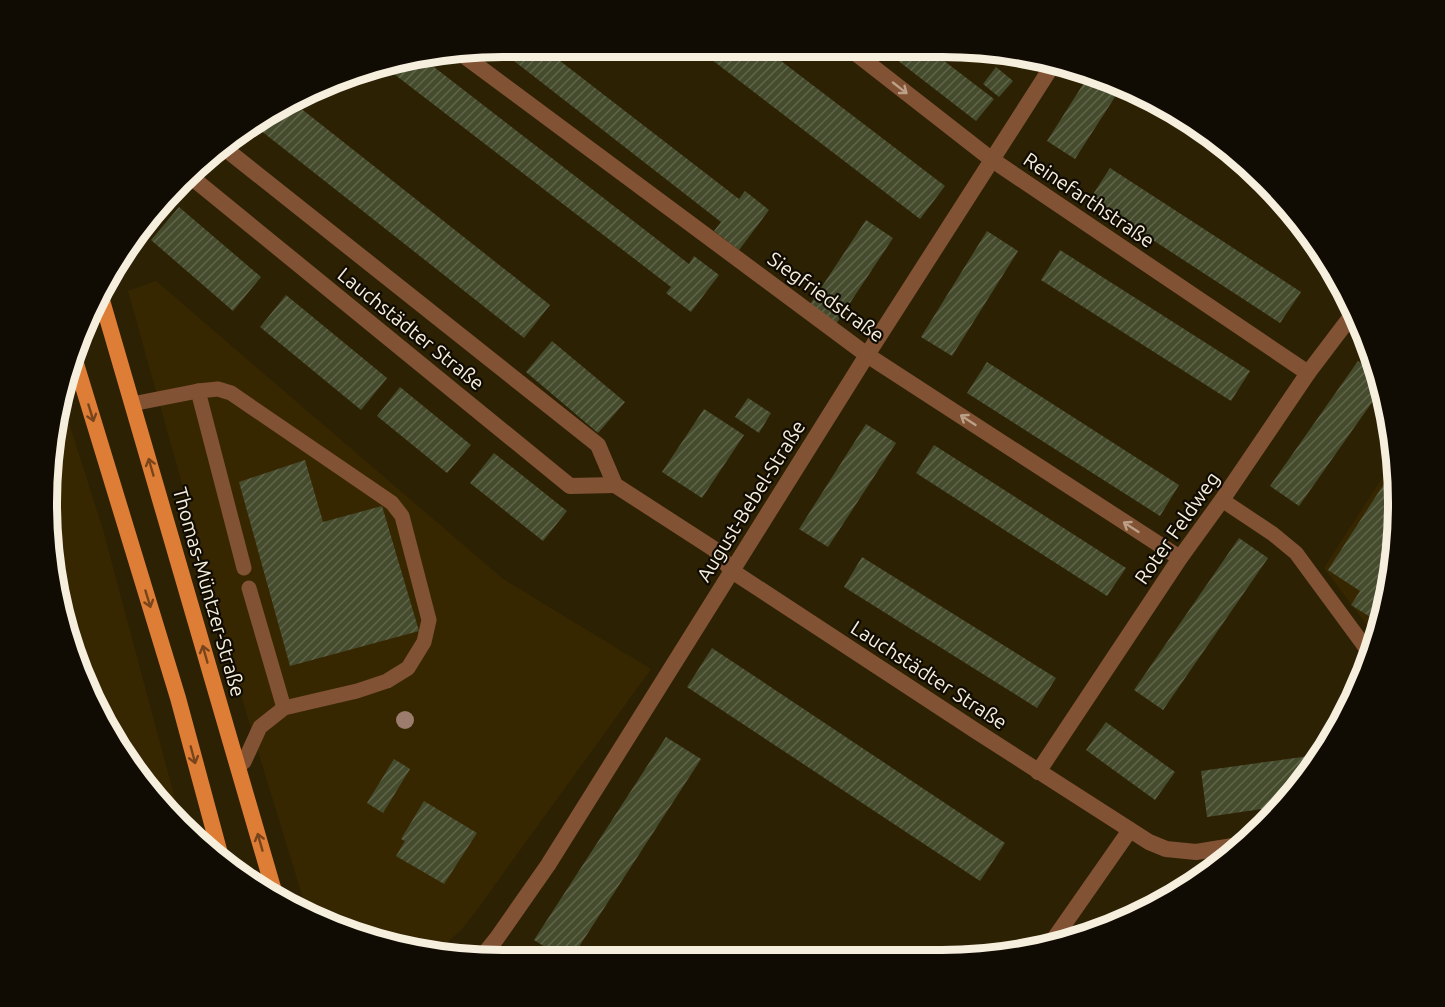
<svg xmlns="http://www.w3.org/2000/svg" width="1445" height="1007" font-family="Ubuntu,sans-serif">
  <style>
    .built { fill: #372701 }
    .building { fill: url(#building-hatch) }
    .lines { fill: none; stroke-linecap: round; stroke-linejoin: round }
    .service { stroke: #815233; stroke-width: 15 }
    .minor { stroke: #815233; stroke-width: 16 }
    .primary { stroke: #de7d35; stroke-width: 16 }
    .tree { fill: #9c7c6d }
    .oneway { stroke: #bca088 }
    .oneway2 { stroke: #78441c }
    .labels { text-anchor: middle; stroke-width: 4.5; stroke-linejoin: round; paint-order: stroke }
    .street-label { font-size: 20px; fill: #f7efde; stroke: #110c03 }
    .rim { fill: none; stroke: #f7efde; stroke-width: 8 }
  </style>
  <defs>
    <pattern id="building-hatch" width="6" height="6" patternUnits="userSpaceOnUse" patternTransform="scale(1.5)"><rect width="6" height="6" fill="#454b2d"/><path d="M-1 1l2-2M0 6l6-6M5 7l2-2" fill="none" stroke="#61654b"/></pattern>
  </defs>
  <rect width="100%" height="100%" fill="#2d2104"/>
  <g class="built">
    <polygon points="156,281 503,579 651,669 476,911 462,929 434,954 414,952 328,926 308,915 244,705 128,291"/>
    <polygon points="62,401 103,530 183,829 94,706 55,592 50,444"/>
    <polygon points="1394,460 1398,504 1390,593 1376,637 1324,568"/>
  </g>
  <g class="building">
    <polygon points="504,46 542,47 739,199 745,191 769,210 739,250 714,231 721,222 496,47"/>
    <polygon points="699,50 768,51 945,186 920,219"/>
    <polygon points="888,53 935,54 994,99 976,121"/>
    <polygon points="1012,55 1030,55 1033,57 1023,69 1009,59"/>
    <polygon points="421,57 689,264 694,256 719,275 691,312 666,293 671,287 381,64"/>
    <polygon points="996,67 1013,81 999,97 983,84"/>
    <polygon points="1089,75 1122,86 1075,159 1047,141"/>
    <polygon points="294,103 550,305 524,338 251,123"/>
    <polygon points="1110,168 1301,292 1280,323 1090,199"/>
    <polygon points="179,207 261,277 233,311 151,240"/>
    <polygon points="866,220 893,238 836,324 809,306"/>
    <polygon points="987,231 1018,251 952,356 921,337"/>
    <polygon points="1060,250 1250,371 1231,401 1041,280"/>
    <polygon points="286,295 387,378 361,410 260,327"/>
    <polygon points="552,341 625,402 598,433 526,372"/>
    <polygon points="1358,361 1378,374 1382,388 1299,506 1270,486"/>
    <polygon points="987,362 1179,485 1160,516 967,393"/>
    <polygon points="400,387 471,445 447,473 377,416"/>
    <polygon points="748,398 771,413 759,433 735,417"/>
    <polygon points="704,409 744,435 702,498 662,472"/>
    <polygon points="866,424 896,443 828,547 799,529"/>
    <polygon points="934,445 1126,568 1107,596 916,473"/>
    <polygon points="494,453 567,511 543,541 470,483"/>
    <polygon points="305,460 323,522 382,506 419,631 290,666 239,482"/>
    <polygon points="1395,467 1398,504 1390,593 1380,623 1351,605 1360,591 1328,570"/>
    <polygon points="1239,538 1268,558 1163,710 1134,690"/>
    <polygon points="862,557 1056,678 1037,708 844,587"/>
    <polygon points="55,582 61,601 58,602 55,592"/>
    <polygon points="712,648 1005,843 980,881 687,687"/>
    <polygon points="1106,722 1175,772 1155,800 1086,750"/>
    <polygon points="666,737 701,759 571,959 564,959 534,940"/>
    <polygon points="1323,754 1282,806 1207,817 1201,771"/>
    <polygon points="394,759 410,769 383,813 367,803"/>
    <polygon points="424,801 477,833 444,884 396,856 405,841 401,839"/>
    <polygon points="1112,914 1122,921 1103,927"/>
  </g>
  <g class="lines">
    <g class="service">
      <polyline points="198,391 244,568"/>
      <polyline points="132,404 198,391 218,389 231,393 392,503 402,516 429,620 424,642 408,668 387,681 357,691 284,708 260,727 244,762 238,765"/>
      <polyline points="1222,500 1273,534 1296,553 1371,655"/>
      <polyline points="249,588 284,708"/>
    </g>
    <g class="minor">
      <polyline points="459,52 867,355 1180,558"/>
      <polyline points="854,52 991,159 1308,373"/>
      <polyline points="223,147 598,445 615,485 714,549 732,571 976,731 1149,842 1166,849 1196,852 1239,845"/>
      <polyline points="190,176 570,486 615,485"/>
      <polyline points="1038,772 1180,558 1222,500 1308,373 1355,311"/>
      <polyline points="1049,946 1130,830"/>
      <polyline points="481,958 497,938 548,865 867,355 1054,63"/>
    </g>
    <g class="primary">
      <polyline points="101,297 276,898"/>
      <polyline points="74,357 178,698 222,861"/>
    </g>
  </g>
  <circle class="tree" cx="405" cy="720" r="9"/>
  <defs><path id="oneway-shaft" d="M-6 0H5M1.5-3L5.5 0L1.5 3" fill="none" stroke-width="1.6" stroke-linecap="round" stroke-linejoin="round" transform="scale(1.5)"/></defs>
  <g class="oneway">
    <use href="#oneway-shaft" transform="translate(900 88) rotate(38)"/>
    <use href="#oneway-shaft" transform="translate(968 420) rotate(-147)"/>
    <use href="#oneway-shaft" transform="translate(1131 527) rotate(-147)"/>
  </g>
  <g class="oneway2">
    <use href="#oneway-shaft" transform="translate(91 413) rotate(73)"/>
    <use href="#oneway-shaft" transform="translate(151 467) rotate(-106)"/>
    <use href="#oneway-shaft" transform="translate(148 599) rotate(73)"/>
    <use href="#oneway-shaft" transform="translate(205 654) rotate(-106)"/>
    <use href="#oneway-shaft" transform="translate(193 755) rotate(75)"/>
    <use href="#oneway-shaft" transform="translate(260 842) rotate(-106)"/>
  </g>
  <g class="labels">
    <g class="street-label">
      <text transform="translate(1089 200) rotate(34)" y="7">Reinefarthstraße</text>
      <text transform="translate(826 297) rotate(36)" y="7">Siegfriedstraße</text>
      <text transform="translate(411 329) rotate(39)" y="7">Lauchstädter Straße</text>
      <text transform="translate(751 501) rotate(-58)" y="7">August-Bebel-Straße</text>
      <text transform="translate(1177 528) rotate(-55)" y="7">Roter Feldweg</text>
      <text transform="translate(209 592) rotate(74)" y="7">Thomas-Müntzer-Straße</text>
      <text transform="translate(929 675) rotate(33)" y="7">Lauchstädter Straße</text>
    </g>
  </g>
  <path d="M0 0H1445V1007H0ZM503 57H942A446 446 0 0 1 1388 503V504A446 446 0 0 1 942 950H503A446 446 0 0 1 57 504V503A446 446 0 0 1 503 57Z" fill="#110c03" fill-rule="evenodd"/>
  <path class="rim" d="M503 57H942A446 446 0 0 1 1388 503V504A446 446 0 0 1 942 950H503A446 446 0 0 1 57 504V503A446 446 0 0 1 503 57Z"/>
</svg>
